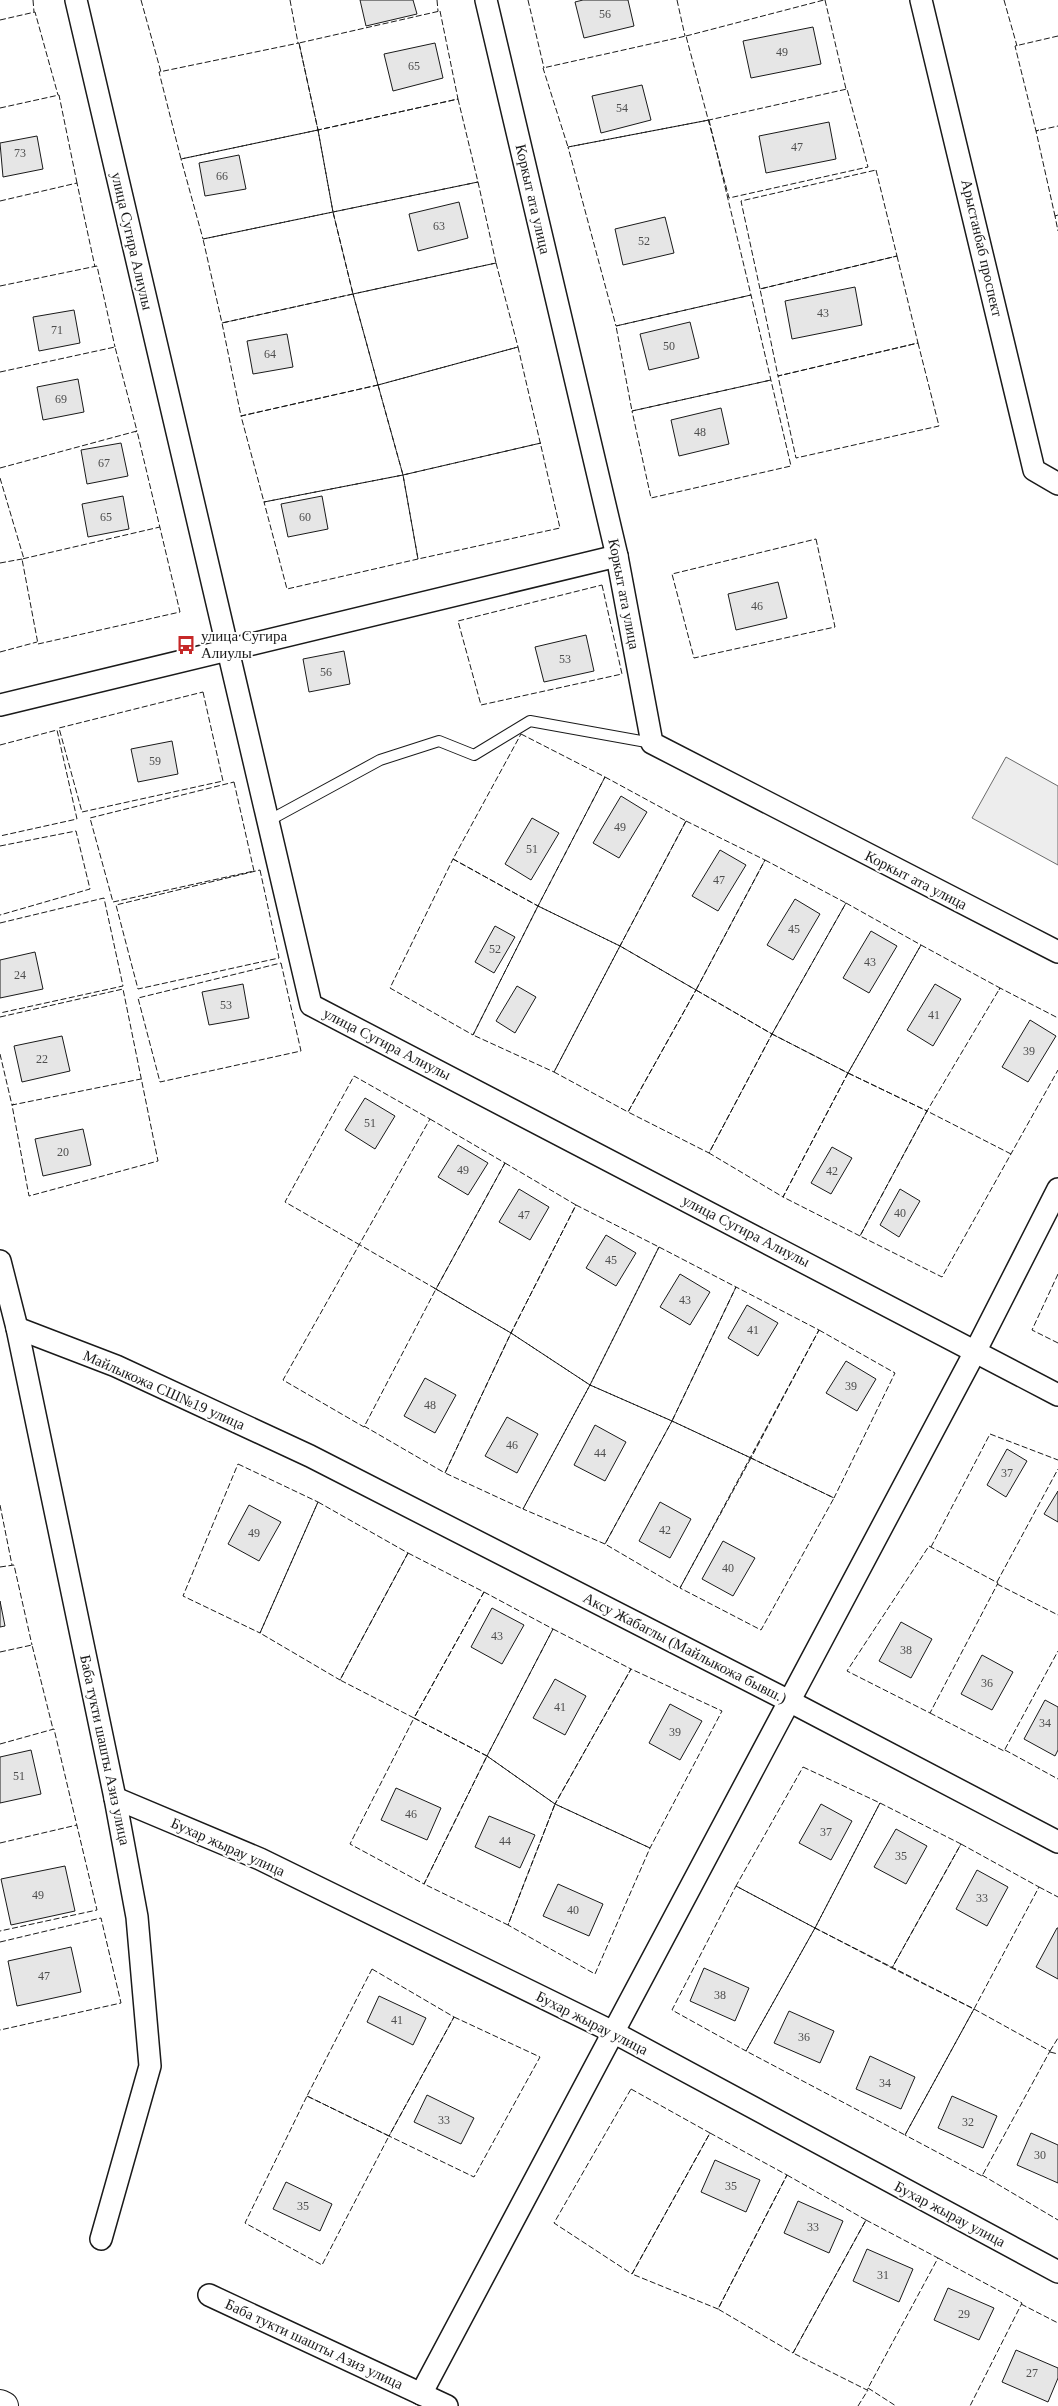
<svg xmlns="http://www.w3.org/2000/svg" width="1058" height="2406" font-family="'Times New Roman',serif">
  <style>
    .green { fill: #ededed; stroke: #6a6a6a }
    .building { fill: #e6e6e6; stroke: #1a1a1a }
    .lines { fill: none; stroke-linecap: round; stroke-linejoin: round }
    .service-casing { stroke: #1a1a1a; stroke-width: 12 }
    .minor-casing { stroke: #1a1a1a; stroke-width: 24 }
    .trunk-casing { stroke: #1a1a1a; stroke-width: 30 }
    .service { stroke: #fff; stroke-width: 10 }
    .minor { stroke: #fff; stroke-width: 21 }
    .trunk { stroke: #fff; stroke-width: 28 }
    .fence { stroke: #1a1a1a; stroke-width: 1; stroke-dasharray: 6 2.5; stroke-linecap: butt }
    .labels { text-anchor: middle; stroke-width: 4; stroke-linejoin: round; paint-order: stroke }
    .number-label { font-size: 12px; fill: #4d4d4d }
    .street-label { font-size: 15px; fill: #1a1a1a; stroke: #fff }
    .poi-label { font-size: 15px; fill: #1a1a1a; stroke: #fff; text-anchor: start }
  </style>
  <rect width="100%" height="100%" fill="#fff"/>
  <polygon class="green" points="1006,757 1058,786 1058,865 972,818"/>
  <g class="building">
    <polygon points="360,0 413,0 417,14 366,26"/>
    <polygon points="583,0 628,0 634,26 584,38 575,2"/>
    <polygon points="813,27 821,64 751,78 743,41"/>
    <polygon points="435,43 443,78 393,91 384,54"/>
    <polygon points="642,85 651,120 601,133 592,96"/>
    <polygon points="829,122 836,159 766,173 759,136"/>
    <polygon points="37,136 43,169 3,177 0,143"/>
    <polygon points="239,155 246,189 205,196 199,163"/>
    <polygon points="459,202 468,238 418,251 409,214"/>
    <polygon points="665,217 674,253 623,265 615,229"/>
    <polygon points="855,287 862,325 792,339 785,301"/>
    <polygon points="74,310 80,343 39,351 33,317"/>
    <polygon points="690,322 699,358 649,370 640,334"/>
    <polygon points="287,334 293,367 253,374 247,341"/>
    <polygon points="78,379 84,412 43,420 37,387"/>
    <polygon points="721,408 729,444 679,456 671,420"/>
    <polygon points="121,443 128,476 87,484 81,450"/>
    <polygon points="123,496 129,529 88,537 82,504"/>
    <polygon points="322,496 328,529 288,537 281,504"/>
    <polygon points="778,582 787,618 736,630 728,594"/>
    <polygon points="586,635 594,671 544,682 535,647"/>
    <polygon points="344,651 350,684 309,692 303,659"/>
    <polygon points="172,741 178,774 138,782 131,749"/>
    <polygon points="621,796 647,812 619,858 593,843"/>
    <polygon points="532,818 559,833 531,880 505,864"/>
    <polygon points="720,850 746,865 718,911 692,896"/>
    <polygon points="795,899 820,914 793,960 767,945"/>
    <polygon points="495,926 515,937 494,973 475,962"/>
    <polygon points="871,931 897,946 869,993 843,978"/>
    <polygon points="35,952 43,989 0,998 0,960"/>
    <polygon points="243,984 249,1018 209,1025 202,992"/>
    <polygon points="935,984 961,999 933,1046 907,1030"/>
    <polygon points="517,986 536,997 515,1033 496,1021"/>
    <polygon points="1030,1020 1056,1036 1028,1082 1002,1067"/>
    <polygon points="62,1036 70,1071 22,1082 14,1046"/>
    <polygon points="365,1098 395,1116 375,1149 345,1130"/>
    <polygon points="83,1129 91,1165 43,1176 35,1139"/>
    <polygon points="458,1145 488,1163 468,1195 438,1177"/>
    <polygon points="832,1147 852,1158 831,1194 811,1183"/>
    <polygon points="519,1189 549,1207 530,1240 499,1222"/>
    <polygon points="900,1189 920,1201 899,1237 880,1225"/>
    <polygon points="606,1235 636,1253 616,1286 586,1268"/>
    <polygon points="680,1274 710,1292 690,1325 660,1307"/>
    <polygon points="747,1305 778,1323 758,1356 728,1338"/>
    <polygon points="846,1361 876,1379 857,1411 826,1393"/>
    <polygon points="425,1378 456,1395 435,1433 404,1416"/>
    <polygon points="507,1417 538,1434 517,1473 485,1456"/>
    <polygon points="595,1425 626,1442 605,1481 574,1465"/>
    <polygon points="1007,1449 1027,1461 1006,1497 987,1485"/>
    <polygon points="1058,1491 1058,1522 1044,1514"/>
    <polygon points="660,1502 691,1519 670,1558 639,1541"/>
    <polygon points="249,1505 281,1522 259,1561 228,1544"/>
    <polygon points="723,1541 755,1558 733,1596 702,1579"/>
    <polygon points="0,1601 5,1626 0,1627"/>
    <polygon points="492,1608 524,1625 502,1664 471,1647"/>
    <polygon points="901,1622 932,1639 911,1678 879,1661"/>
    <polygon points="982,1655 1013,1672 992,1710 961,1694"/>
    <polygon points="555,1679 586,1696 565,1735 533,1718"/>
    <polygon points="1045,1700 1058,1707 1058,1750 1055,1756 1024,1739"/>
    <polygon points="670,1704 702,1721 680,1760 649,1743"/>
    <polygon points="31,1750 41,1794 0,1803 0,1757"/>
    <polygon points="396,1788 441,1808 427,1840 381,1820"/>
    <polygon points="821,1804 852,1821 831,1860 799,1843"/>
    <polygon points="489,1816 535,1835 520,1868 475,1847"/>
    <polygon points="896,1829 927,1846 906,1884 874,1867"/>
    <polygon points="65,1866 75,1911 11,1925 1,1879"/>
    <polygon points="977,1870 1008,1887 987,1926 956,1909"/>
    <polygon points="558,1884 603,1904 589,1936 543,1916"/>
    <polygon points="1057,1928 1058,1928 1058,1979 1036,1967"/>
    <polygon points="71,1947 81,1992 17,2006 8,1961"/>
    <polygon points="704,1968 749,1988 735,2021 690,2001"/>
    <polygon points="379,1996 426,2018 413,2045 367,2022"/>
    <polygon points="789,2011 834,2031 820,2063 774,2043"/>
    <polygon points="870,2056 915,2077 901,2109 856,2089"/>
    <polygon points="427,2095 474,2118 461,2144 414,2122"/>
    <polygon points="952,2096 997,2116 983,2148 938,2128"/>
    <polygon points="1031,2133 1058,2145 1058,2183 1017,2165"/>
    <polygon points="715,2160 760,2180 746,2212 701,2192"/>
    <polygon points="286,2182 332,2204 320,2231 273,2209"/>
    <polygon points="798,2201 843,2221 829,2253 784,2233"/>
    <polygon points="867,2249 913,2269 899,2302 853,2281"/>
    <polygon points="948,2288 994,2308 979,2340 934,2320"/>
    <polygon points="1016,2350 1058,2368 1058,2378 1048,2402 1002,2382"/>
  </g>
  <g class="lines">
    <g class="service-casing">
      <polyline id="service" points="268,821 380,760 439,741 474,755 530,721 652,743"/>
    </g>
    <g class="minor-casing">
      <g id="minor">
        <polyline points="76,0 311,1005 1058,1395"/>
        <polyline points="486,0 617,556 652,743 1058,952"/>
        <polyline points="921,0 1034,470 1058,484"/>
        <polyline points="0,705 617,556"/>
        <polyline points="0,1261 17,1328 115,1798 137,1917 150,2066 101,2239"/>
        <polyline points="17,1328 116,1366 310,1456 789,1701 1058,1842"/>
        <polyline points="115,1798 260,1859 613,2032 1058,2272"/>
        <polyline points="209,2295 447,2406"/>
        <polyline points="421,2394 976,1350 1058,1189"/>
      </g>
    </g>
    <g class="trunk-casing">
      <polyline id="trunk" points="0,2404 4,2406"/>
    </g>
    <use href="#service" class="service"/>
    <use href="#minor" class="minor"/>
    <use href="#trunk" class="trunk"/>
    <g class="fence">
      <polyline points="33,0 34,12"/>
      <polyline points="141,0 161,72"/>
      <polyline points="290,0 298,43"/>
      <polyline points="437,0 438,11"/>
      <polyline points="528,0 544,68"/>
      <polyline points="677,0 685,36"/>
      <polyline points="825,0 846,89"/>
      <polyline points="1004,0 1017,46"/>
      <polygon points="440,11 458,99 318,130 299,43"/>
      <polyline points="0,20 35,12 58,95"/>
      <polyline points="686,36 824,0"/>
      <polyline points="1058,36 1015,46 1036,131 1058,126"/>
      <polygon points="299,43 318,130 181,159 159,72"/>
      <polygon points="458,99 478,182 333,212 318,130"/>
      <polyline points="0,108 59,95 77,183 76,184"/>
      <polyline points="709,120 568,147 543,68 686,36 729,198 868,167 847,89 709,120"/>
      <polygon points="709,120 751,295 616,326 568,147"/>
      <polygon points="318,130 333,212 203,239 181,159"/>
      <polyline points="1039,130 1036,131 1055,216 1058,215 1055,216 1058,231"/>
      <polygon points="876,170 897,256 760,289 741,201"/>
      <polygon points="478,182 496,263 353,294 333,212"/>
      <polyline points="0,201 77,183 95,267"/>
      <polygon points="333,212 353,294 222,323 203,239"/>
      <polygon points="897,256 918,343 778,376 760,289"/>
      <polygon points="496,263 518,347 378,385 353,294"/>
      <polyline points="0,286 97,266 115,347"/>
      <polygon points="353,294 378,385 241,416 222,323"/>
      <polygon points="918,343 939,426 796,458 778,376"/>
      <polyline points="0,372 115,347 137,431 135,432"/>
      <polyline points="771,380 632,411 616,326 751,295 791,466 651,498 632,411 771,380"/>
      <polygon points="378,385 403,475 264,502 241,416"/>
      <polyline points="541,443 403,475 418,559 560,528 518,347 378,385 403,475 541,443"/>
      <polyline points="0,468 137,431 180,612 38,644 22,559 160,527"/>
      <polygon points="403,475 418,559 287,589 264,502"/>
      <polyline points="0,478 24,559"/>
      <polygon points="816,539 835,627 694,658 672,574"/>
      <polyline points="0,563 22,559 23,561"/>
      <polygon points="602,585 622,674 481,705 458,621"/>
      <polyline points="0,652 37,642"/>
      <polygon points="203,692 223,781 82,812 59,728"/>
      <polygon points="521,734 605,777 538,906 453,859"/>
      <polyline points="0,745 57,730 77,819 0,836"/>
      <polygon points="605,777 686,821 620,946 538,906"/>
      <polygon points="234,782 254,871 113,902 90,818"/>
      <polygon points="686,821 765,860 696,990 620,946"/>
      <polyline points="0,846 76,831 90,889 0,915"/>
      <polygon points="453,859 538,906 473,1035 390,988"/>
      <polygon points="765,860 846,903 772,1034 696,990"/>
      <polygon points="260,870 279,958 138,989 116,905"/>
      <polygon points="846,903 921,945 848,1073 772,1034"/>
      <polygon points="538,906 620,946 554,1072 473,1035"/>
      <polyline points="0,923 104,898 123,986 0,1013"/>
      <polygon points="921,945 1000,988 927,1111 848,1073"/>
      <polygon points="620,946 696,990 628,1112 554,1072"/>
      <polygon points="281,963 301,1051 160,1082 138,998"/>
      <polygon points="696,990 772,1034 709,1153 628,1112"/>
      <polyline points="999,990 1000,988 1058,1018"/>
      <polyline points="0,1017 123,989 158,1161 29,1196 12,1105 141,1079"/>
      <polygon points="772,1034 848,1073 783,1197 709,1153"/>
      <polyline points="0,1054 12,1105 14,1104"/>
      <polygon points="848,1073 927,1111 860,1236 783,1197"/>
      <polyline points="430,1119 505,1163 436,1289"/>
      <polyline points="1011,1154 927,1111 860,1236 942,1277 1058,1070"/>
      <polygon points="505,1163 576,1205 511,1333 436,1289"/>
      <polygon points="576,1205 659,1247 590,1385 511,1333"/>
      <polyline points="360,1245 285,1202 354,1076 430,1119 283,1380 364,1427 436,1289 360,1245"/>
      <polygon points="659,1247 736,1287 672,1421 590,1385"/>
      <polyline points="1058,1274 1032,1330 1058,1343"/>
      <polygon points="819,1330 895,1373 834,1498 751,1458"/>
      <polygon points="511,1333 590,1385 523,1509 445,1473"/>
      <polygon points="590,1385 672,1421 605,1544 523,1509"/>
      <polyline points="364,1426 445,1473 511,1333 434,1288"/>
      <polyline points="751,1458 672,1421 605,1544 680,1588 819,1330 736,1287 672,1421 751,1458"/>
      <polygon points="751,1458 834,1498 761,1630 680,1588"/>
      <polygon points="238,1464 318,1502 260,1633 183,1596"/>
      <polygon points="318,1502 408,1553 340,1680 260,1633"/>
      <polyline points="0,1505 12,1565"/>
      <polygon points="929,1546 998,1583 930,1713 847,1671"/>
      <polyline points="931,1547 990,1434 1058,1460"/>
      <polygon points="408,1553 484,1592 414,1718 340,1680"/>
      <polyline points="0,1567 14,1565 32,1645"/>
      <polyline points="997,1582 1058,1469"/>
      <polyline points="997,1584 1058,1615"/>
      <polygon points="484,1592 553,1629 487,1756 414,1718"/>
      <polygon points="553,1629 631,1669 555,1804 487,1756"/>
      <polyline points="0,1652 32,1645 53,1729"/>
      <polyline points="930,1713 1004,1751 1058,1651"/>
      <polygon points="414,1718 487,1756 424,1884 350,1844"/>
      <polyline points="0,1744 54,1729 97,1910 0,1931"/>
      <polyline points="1005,1750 1058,1779"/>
      <polygon points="487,1756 555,1804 508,1925 424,1884"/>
      <polygon points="803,1767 880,1803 815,1928 736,1886"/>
      <polygon points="880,1803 961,1844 892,1968 815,1928"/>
      <polyline points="0,1843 77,1825"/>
      <polygon points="961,1844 1039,1887 974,2009 892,1968"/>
      <polyline points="650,1848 555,1804 631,1669 722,1711 650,1848 595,1974 508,1925 555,1804 650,1848"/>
      <polygon points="736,1886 815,1928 746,2051 672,2010"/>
      <polyline points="1039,1887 1058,1897"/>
      <polygon points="815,1928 974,2009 905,2135 746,2051"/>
      <polyline points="0,1942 101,1918 121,2003 0,2030"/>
      <polygon points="372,1969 454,2017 389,2136 307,2096"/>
      <polygon points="974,2009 1050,2051 982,2176 905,2135"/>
      <polygon points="454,2017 540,2057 474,2177 389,2136"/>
      <polyline points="1050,2051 1058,2038"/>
      <polyline points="1050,2052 1058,2054"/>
      <polygon points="631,2089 710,2133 632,2274 554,2223"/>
      <polygon points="307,2096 389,2136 322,2265 245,2223"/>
      <polygon points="710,2133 787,2175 718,2309 632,2274"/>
      <polygon points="787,2175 866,2220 793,2353 718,2309"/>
      <polyline points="982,2175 1058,2220"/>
      <polygon points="866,2220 938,2258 867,2390 793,2353"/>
      <polyline points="938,2258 1022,2303 970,2406"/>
      <polyline points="1021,2304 1058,2323"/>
      <polyline points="868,2388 896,2406"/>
      <polyline points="858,2406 868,2390"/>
    </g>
  </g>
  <defs>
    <g id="bus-bare" transform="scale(1.5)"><path d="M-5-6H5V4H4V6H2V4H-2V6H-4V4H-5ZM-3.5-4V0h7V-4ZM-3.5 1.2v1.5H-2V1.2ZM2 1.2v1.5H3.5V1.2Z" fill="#c62828" stroke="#fff" stroke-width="2.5" paint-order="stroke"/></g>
  </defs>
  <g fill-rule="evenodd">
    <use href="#bus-bare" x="186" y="645"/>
  </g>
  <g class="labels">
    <g class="number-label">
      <text x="605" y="18">56</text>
      <text x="782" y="56">49</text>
      <text x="414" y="70">65</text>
      <text x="622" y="112">54</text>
      <text x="797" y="151">47</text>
      <text x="20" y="157">73</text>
      <text x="222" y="180">66</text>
      <text x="439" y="230">63</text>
      <text x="644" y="245">52</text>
      <text x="823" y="317">43</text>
      <text x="57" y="334">71</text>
      <text x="669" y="350">50</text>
      <text x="270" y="358">64</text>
      <text x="61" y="403">69</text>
      <text x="700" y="436">48</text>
      <text x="104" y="467">67</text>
      <text x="106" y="521">65</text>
      <text x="305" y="521">60</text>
      <text x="757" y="610">46</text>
      <text x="565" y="663">53</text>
      <text x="326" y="676">56</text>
      <text x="155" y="765">59</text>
      <text x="620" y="831">49</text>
      <text x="532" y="853">51</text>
      <text x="719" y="884">47</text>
      <text x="794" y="933">45</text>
      <text x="495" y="953">52</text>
      <text x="870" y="966">43</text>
      <text x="20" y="979">24</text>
      <text x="226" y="1009">53</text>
      <text x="934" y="1019">41</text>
      <text x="1029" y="1055">39</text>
      <text x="42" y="1063">22</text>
      <text x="370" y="1127">51</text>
      <text x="63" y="1156">20</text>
      <text x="463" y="1174">49</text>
      <text x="832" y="1175">42</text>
      <text x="900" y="1217">40</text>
      <text x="524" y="1219">47</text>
      <text x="611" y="1264">45</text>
      <text x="685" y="1304">43</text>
      <text x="753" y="1334">41</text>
      <text x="851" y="1390">39</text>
      <text x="430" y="1409">48</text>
      <text x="512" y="1449">46</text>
      <text x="600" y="1457">44</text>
      <text x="1007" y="1477">37</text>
      <text x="665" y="1534">42</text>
      <text x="254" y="1537">49</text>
      <text x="728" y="1572">40</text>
      <text x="497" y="1640">43</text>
      <text x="906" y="1654">38</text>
      <text x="987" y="1687">36</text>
      <text x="560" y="1711">41</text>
      <text x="1045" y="1727">34</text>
      <text x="675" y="1736">39</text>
      <text x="19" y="1780">51</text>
      <text x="411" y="1818">46</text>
      <text x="826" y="1836">37</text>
      <text x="505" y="1845">44</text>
      <text x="901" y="1860">35</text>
      <text x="38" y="1899">49</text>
      <text x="982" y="1902">33</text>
      <text x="573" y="1914">40</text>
      <text x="44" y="1980">47</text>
      <text x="720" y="1999">38</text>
      <text x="397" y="2024">41</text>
      <text x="804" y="2041">36</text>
      <text x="885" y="2087">34</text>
      <text x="444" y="2124">33</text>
      <text x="968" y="2126">32</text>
      <text x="1040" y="2159">30</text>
      <text x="731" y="2190">35</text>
      <text x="303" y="2210">35</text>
      <text x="813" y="2231">33</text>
      <text x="883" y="2279">31</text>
      <text x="964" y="2318">29</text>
      <text x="1032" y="2377">27</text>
    </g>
    <g class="street-label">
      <text transform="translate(533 199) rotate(77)" y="5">Коркыт ата улица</text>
      <text transform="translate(132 241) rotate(77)" y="5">улица Сугира Алиулы</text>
      <text transform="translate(982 248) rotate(77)" y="5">Арыстанбаб проспект</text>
      <text transform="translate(624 594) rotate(79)" y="5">Коркыт ата улица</text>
      <text transform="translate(916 880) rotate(27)" y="5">Коркыт ата улица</text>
      <text transform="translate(387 1044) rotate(27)" y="5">улица Сугира Алиулы</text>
      <text transform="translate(746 1231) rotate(27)" y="5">улица Сугира Алиулы</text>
      <text transform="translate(164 1390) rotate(24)" y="5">Майлыкожа СШ№19 улица</text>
      <text transform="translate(685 1648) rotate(27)" y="5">Аксу Жабаглы (Майлыкожа бывш.)</text>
      <text transform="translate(105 1750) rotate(78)" y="5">Баба тукти шашты Азиз улица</text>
      <text transform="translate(228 1847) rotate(24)" y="5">Бухар жырау улица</text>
      <text transform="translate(592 2023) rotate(27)" y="5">Бухар жырау улица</text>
      <text transform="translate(950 2214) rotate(28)" y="5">Бухар жырау улица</text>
      <text transform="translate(314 2344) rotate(25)" y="5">Баба тукти шашты Азиз улица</text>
    </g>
    <g class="poi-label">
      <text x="201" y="641">улица Сугира<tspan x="201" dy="17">Алиулы</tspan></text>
    </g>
  </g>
</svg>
